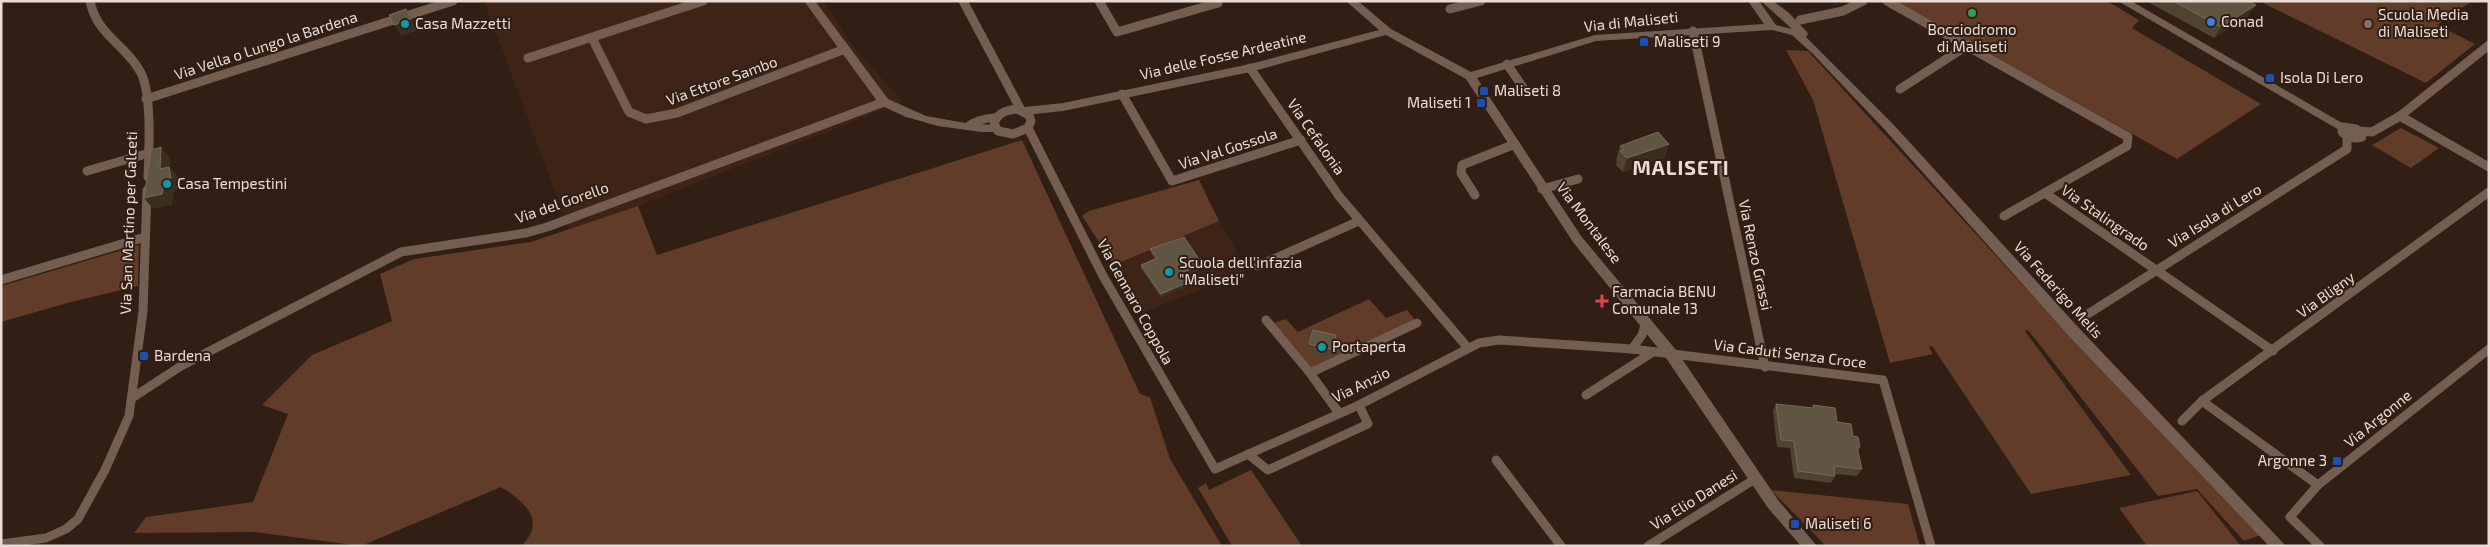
<svg xmlns="http://www.w3.org/2000/svg" width="2490" height="547" font-family="'Exo 2',sans-serif">
  <style>
    .built { fill: #3d2416 }
    .green { fill: #613c28 }
    .lines { fill: none; stroke-linecap: round; stroke-linejoin: round }
    .street { stroke: #745e52; stroke-width: 9 }
    .secondary { fill: #745e52; fill-rule: evenodd }
    .wall { fill: #504331 }
    .shaded-wall { fill: #3c2e1e }
    .building { fill: #605443; stroke: #76695a }
    .leisure-dot { fill: #2e9e5b; stroke: #311e14; stroke-width: 2 }
    .shop-dot { fill: #3f7fe0; stroke: #311e14; stroke-width: 2 }
    .culture-dot { fill: #0f9aa8; stroke: #311e14; stroke-width: 2 }
    .education-dot { fill: #8d6e63; stroke: #311e14; stroke-width: 2 }
    .transit-dot { fill: #1a4fb4; stroke: #311e14; stroke-width: 2 }
    .health-dot { fill: #e0444e; stroke: #311e14; stroke-width: 2 }
    .labels { text-anchor: middle; stroke-width: 4; stroke-linejoin: round; paint-order: stroke }
    .poi-label { font-size: 15px; fill: #eadcd5; stroke: #311e14; text-anchor: start }
    .street-label { font-size: 15px; fill: #eadcd5; stroke: #311e14 }
    .district-label { font-size: 20px; font-weight: bold; letter-spacing: 1px; fill: #eadcd5; stroke: #311e14 }
  </style>
  <rect width="100%" height="100%" fill="#311e14"/>
  <g class="built">
    <polygon points="484,1 823,1 856,50 903,102 638,206 569,229"/>
    <polygon points="1219,221 1248,271 1142,313 1114,265"/>
  </g>
  <g class="green">
    <polygon points="1895,1 2107,1 2139,20 2132,28 2261,104 2177,159"/>
    <polygon points="2259,1 2472,1 2437,25 2475,44 2426,83"/>
    <polygon points="1786,50 1808,51 2054,319 2261,535 2244,541 2197,489 2158,496 2028,330 2025,331 2131,475 2031,494 1932,346 1929,347 1933,354 1890,363 1813,100"/>
    <polygon points="2401,128 2439,148 2411,168 2372,145"/>
    <path d="M1022,140L1140,394L1150,397L1170,459L1222,546H521C548,520 523,501 501,487L361,546L254,532L134,533L146,517L253,502L288,414L262,405L312,355L392,321L380,274L414,259L531,242L638,206L657,255Z"/>
    <polygon points="1199,180 1219,221 1114,265 1082,216 1089,211"/>
    <polygon points="139,245 138,286 71,302 1,322 1,286"/>
    <polygon points="1369,299 1386,318 1407,310 1415,320 1312,369 1273,323 1286,319 1298,332"/>
    <polygon points="1251,470 1302,546 1232,546 1198,488 1206,483 1209,490"/>
    <polygon points="1771,490 1908,504 1920,546 1826,546"/>
    <polygon points="2197,491 2241,546 2147,546 2119,508"/>
  </g>
  <g class="lines">
    <g class="street">
      <path d="M90,1C97,36 126,44 141,73C152,94 149,152 148,177"/>
      <polyline points="963,1 1021,110"/>
      <polyline points="1099,1 1117,32 1218,3"/>
      <polyline points="1887,1 2128,137 2127,146 2004,216"/>
      <polyline points="1450,9 1481,1"/>
      <polyline points="1800,20 1843,11 1863,1"/>
      <polyline points="1693,31 1765,367"/>
      <polyline points="592,38 629,112 646,119 677,113 845,49"/>
      <polyline points="528,58 703,1"/>
      <polyline points="1507,64 1526,92"/>
      <polyline points="1250,68 1339,196 1467,347"/>
      <polyline points="1900,89 1968,45"/>
      <polyline points="1122,94 1172,181 1301,140"/>
      <polyline points="146,99 453,1"/>
      <path d="M1017,109L1029,115L1031,121L1028,128L1013,134L998,131L994,124C997,113 1006,110 1017,109Z"/>
      <polyline points="2400,116 2489,167"/>
      <path d="M2343,127L2356,129L2362,137C2354,140 2348,137 2342,132Z"/>
      <polyline points="1028,128 1103,276 1215,469 1359,405 1479,343 1499,340 1632,349 1883,380 1931,546"/>
      <polyline points="2359,131 2372,132 2400,116 2489,45"/>
      <polyline points="87,171 149,153"/>
      <polyline points="1542,189 1578,179"/>
      <polyline points="2045,193 2273,351"/>
      <polyline points="1475,195 1461,173 1462,165 1515,144"/>
      <polyline points="1258,266 1359,221"/>
      <polyline points="1,280 145,237"/>
      <polyline points="2088,314 2347,149 2347,136"/>
      <polyline points="1266,320 1310,373"/>
      <polyline points="1632,349 1642,335 1646,322"/>
      <polyline points="1586,395 1653,352"/>
      <polyline points="132,398 181,366 401,252 526,233 547,227 884,102"/>
      <polyline points="2202,401 2318,485"/>
      <polyline points="1339,413 1310,373 1417,323"/>
      <polyline points="2182,421 2202,401 2489,192"/>
      <polyline points="1248,454 1268,470 1368,424 1359,405"/>
      <polyline points="1496,460 1561,546"/>
      <polyline points="1,544 46,538 66,529 78,519 105,470 129,416 143,311 147,190"/>
      <polyline points="1648,546 1755,479"/>
      <polyline points="2320,546 2290,517 2318,485 2489,349"/>
    </g>
    <g class="secondary">
      <path d="M804,1H815L888,99L926,116L966,123C972,117 991,112 1000,114L1002,117L1000,120L982,124L1000,126L1002,129L1000,132H981L938,126L906,117L880,105Z"/>
      <polygon points="1346,1 1358,1 1391,29 1471,72 1595,35 1764,24 1748,1 1759,1 1776,25 1792,29 1761,1 1773,1 1789,13 1807,32 1808,34 1806,37 1893,124 2078,327 2286,546 2269,546 2068,335 1885,130 1813,54 1792,35 1772,30 1596,41 1477,78 1581,236 1676,350 1778,500 1817,546 1801,546 1768,508 1666,358 1573,242 1466,79 1386,35 1250,72 1063,111 1025,115 1019,111 1025,107 1063,103 1250,64 1379,30"/>
      <polygon points="2118,1 2131,1 2349,127 2347,130 2339,130"/>
    </g>
  </g>
  <g class="wall">
    <polygon points="2146,1 2249,1 2248,16 2214,38"/>
    <polygon points="1669,144 1664,158 1623,172 1616,165 1617,161 1616,161 1620,146"/>
    <polygon points="1150,249 1203,269 1186,275 1191,285 1161,297 1141,268 1141,265 1155,259 1151,253"/>
    <polygon points="1336,342 1331,356 1308,351 1309,344"/>
    <polygon points="1776,404 1812,408 1813,405 1837,422 1853,436 1860,447 1858,451 1862,469 1857,476 1835,474 1835,476 1831,483 1794,478 1790,448 1777,447 1773,411"/>
  </g>
  <g class="shaded-wall">
    <polygon points="2256,5 2248,16 2214,38 2221,27"/>
    <polygon points="406,9 418,30 401,36 394,25"/>
    <polygon points="1669,144 1664,158 1623,172 1627,158"/>
    <polygon points="161,147 170,158 170,167 179,178 181,189 174,191 172,205 153,209 144,198 160,169"/>
    <polygon points="1203,265 1203,269 1183,276 1183,272"/>
    <polygon points="1191,281 1191,285 1161,297 1161,294"/>
    <polygon points="1336,335 1336,342 1331,356 1332,349"/>
  </g>
  <g class="building">
    <polygon points="2173,1 2249,1 2256,5 2221,27"/>
    <polygon points="406,9 411,19 394,25 389,15"/>
    <polygon points="1658,132 1669,144 1627,158 1620,151 1624,149 1620,146"/>
    <polygon points="161,147 160,169 169,167 171,178 165,180 162,194 144,198 151,150"/>
    <polygon points="1184,237 1203,265 1183,272 1191,281 1161,294 1141,265 1157,258 1150,249"/>
    <polygon points="1313,330 1336,335 1332,349 1309,344"/>
    <polygon points="1776,404 1814,408 1813,405 1835,408 1837,422 1851,424 1853,436 1858,437 1860,447 1857,447 1862,469 1834,466 1835,476 1798,471 1794,441 1781,440"/>
  </g>
  <circle class="leisure-dot" cx="1972" cy="13" r="5"/>
  <circle class="shop-dot" cx="2211" cy="22" r="5"/>
  <g class="culture-dot">
    <circle cx="405" cy="24" r="5"/>
    <circle cx="167" cy="184" r="5"/>
    <circle cx="1169" cy="272" r="5"/>
    <circle cx="1322" cy="347" r="5"/>
  </g>
  <circle class="education-dot" cx="2368" cy="24" r="5"/>
  <g class="transit-dot">
    <rect x="1639" y="37" width="10" height="10" rx="2.5"/>
    <rect x="2265" y="73" width="10" height="10" rx="2.5"/>
    <rect x="1479" y="86" width="10" height="10" rx="2.5"/>
    <rect x="1476" y="98" width="10" height="10" rx="2.5"/>
    <rect x="139" y="351" width="10" height="10" rx="2.5"/>
    <rect x="2332" y="456" width="10" height="10" rx="2.5"/>
    <rect x="1790" y="519" width="10" height="10" rx="2.5"/>
  </g>
  <path class="health-dot" d="M1599.5 293.5h5v5h5v5h-5v5h-5v-5h-5v-5h5z"/>
  <g class="labels">
    <g class="poi-label">
      <text x="2378" y="20">Scuola Media<tspan x="2378" dy="17">di Maliseti</tspan></text>
      <text x="2221" y="27">Conad</text>
      <text x="415" y="29">Casa Mazzetti</text>
      <text x="1972" y="35" text-anchor="middle">Bocciodromo<tspan x="1972" dy="17">di Maliseti</tspan></text>
      <text x="1654" y="47">Maliseti 9</text>
      <text x="2280" y="83">Isola Di Lero</text>
      <text x="1494" y="96">Maliseti 8</text>
      <text x="1471" y="108" text-anchor="end">Maliseti 1</text>
      <text x="177" y="189">Casa Tempestini</text>
      <text x="1179" y="268">Scuola dell'infazia<tspan x="1179" dy="17">"Maliseti"</tspan></text>
      <text x="1612" y="297">Farmacia BENU<tspan x="1612" dy="17">Comunale 13</tspan></text>
      <text x="1332" y="352">Portaperta</text>
      <text x="154" y="361">Bardena</text>
      <text x="2327" y="466" text-anchor="end">Argonne 3</text>
      <text x="1805" y="529">Maliseti 6</text>
    </g>
    <g class="street-label">
      <text transform="translate(1631 22) rotate(-6)" y="5">Via di Maliseti</text>
      <text transform="translate(266 46) rotate(-18)" y="5">Via Vella o Lungo la Bardena</text>
      <text transform="translate(1223 56) rotate(-13)" y="5">Via delle Fosse Ardeatine</text>
      <text transform="translate(722 81) rotate(-20)" y="5">Via Ettore Sambo</text>
      <text transform="translate(1316 137) rotate(55)" y="5">Via Cefalonia</text>
      <text transform="translate(1228 149) rotate(-18)" y="5">Via Val Gossola</text>
      <text transform="translate(562 203) rotate(-19)" y="5">Via del Gorello</text>
      <text transform="translate(2215 216) rotate(-32)" y="5">Via Isola di Lero</text>
      <text transform="translate(2105 218) rotate(35)" y="5">Via Stalingrado</text>
      <text transform="translate(129 223) rotate(-88)" y="5">Via San Martino per Galceti</text>
      <text transform="translate(1589 223) rotate(53)" y="5">Via Montalese</text>
      <text transform="translate(1755 255) rotate(78)" y="5">Via Renzo Grassi</text>
      <text transform="translate(2058 290) rotate(48)" y="5">Via Federigo Melis</text>
      <text transform="translate(2326 295) rotate(-36)" y="5">Via Bligny</text>
      <text transform="translate(1135 302) rotate(61)" y="5">Via Gennaro Coppola</text>
      <text transform="translate(1790 354) rotate(7)" y="5">Via Caduti Senza Croce</text>
      <text transform="translate(1361 385) rotate(-26)" y="5">Via Anzio</text>
      <text transform="translate(2378 419) rotate(-39)" y="5">Via Argonne</text>
      <text transform="translate(1694 500) rotate(-32)" y="5">Via Elio Danesi</text>
    </g>
    <g class="district-label">
      <text x="1681" y="175">MALISETI</text>
    </g>
  </g>
  <rect width="2490" height="547" fill="none" stroke="#eadcd5" stroke-width="5"/>
</svg>
